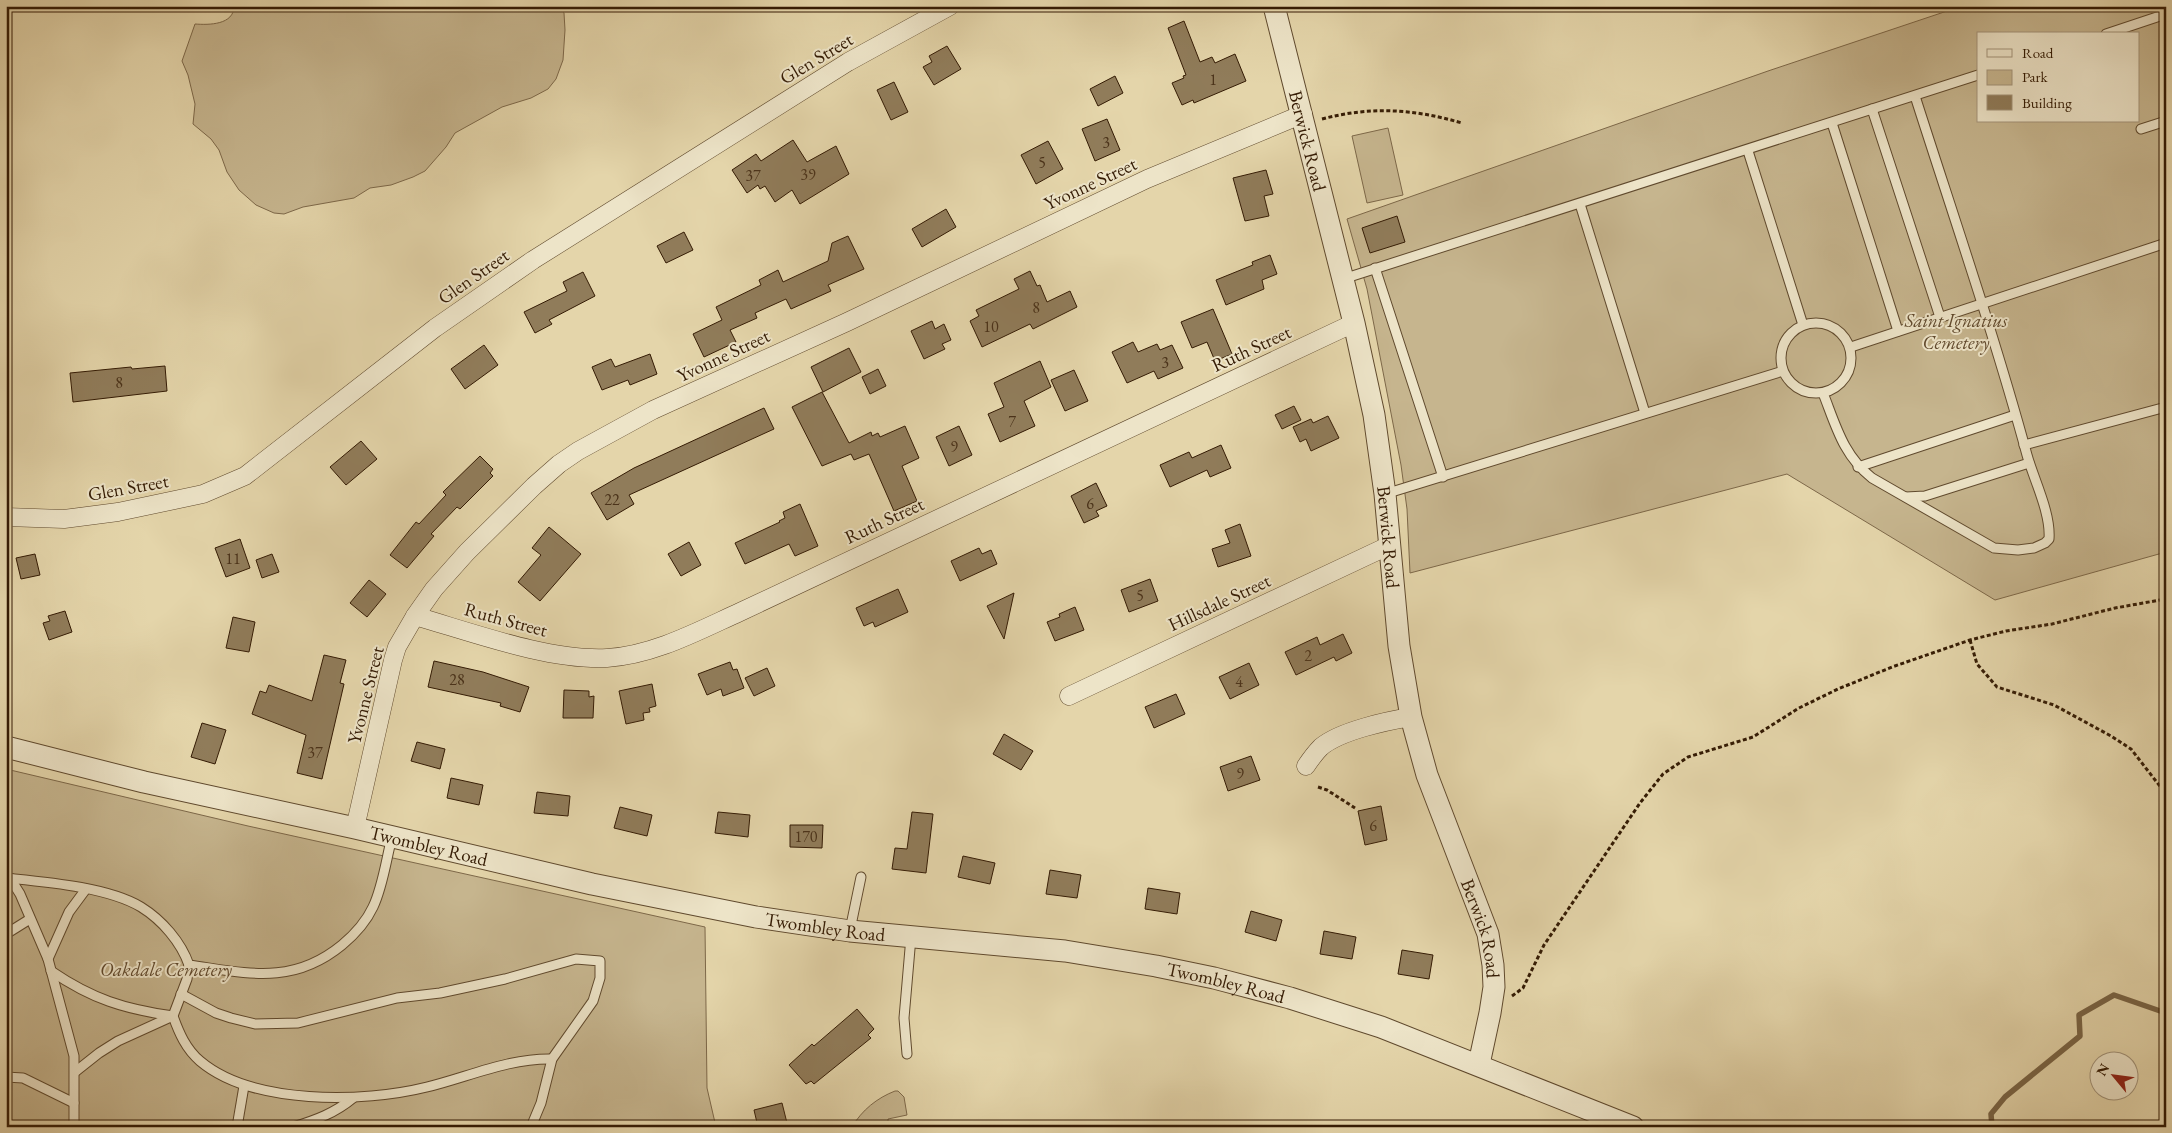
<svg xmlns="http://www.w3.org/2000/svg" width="2172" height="1133" font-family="'EB Garamond',serif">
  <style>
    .green { fill: #c6b58e; stroke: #7d6849; fill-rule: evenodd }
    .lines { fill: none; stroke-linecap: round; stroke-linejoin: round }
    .stream { stroke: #7a6546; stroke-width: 5.5 }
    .building { fill: #907c5a; stroke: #341b04 }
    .service-casing { stroke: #604a2e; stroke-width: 11 }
    .minor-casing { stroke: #604a2e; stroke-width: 19 }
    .tertiary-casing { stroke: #604a2e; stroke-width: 23 }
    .path { stroke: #341b04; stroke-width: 3; stroke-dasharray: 4 2.5; stroke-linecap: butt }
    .service { stroke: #ede4c8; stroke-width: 9 }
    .minor { stroke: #ede4c8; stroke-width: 18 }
    .tertiary { stroke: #ede4c8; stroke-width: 21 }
    .labels { text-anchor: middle; stroke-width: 4; stroke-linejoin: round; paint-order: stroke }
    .number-label { font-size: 16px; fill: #4b331a }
    .street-label { font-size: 19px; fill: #341b04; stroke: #ede4c8 }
    .park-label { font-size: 19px; font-style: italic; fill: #60492d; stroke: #ede4c8 }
  </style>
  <rect width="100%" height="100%" fill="#e4d5aa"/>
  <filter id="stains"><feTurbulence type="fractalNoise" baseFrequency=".004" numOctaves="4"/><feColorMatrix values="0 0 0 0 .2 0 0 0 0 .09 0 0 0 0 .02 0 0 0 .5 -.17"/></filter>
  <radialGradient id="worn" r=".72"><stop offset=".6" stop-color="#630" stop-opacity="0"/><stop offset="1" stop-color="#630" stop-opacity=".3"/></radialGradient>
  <g class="green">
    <path d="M234,6H560L564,13L565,30L563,60L556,79L548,89L531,98L502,107L455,133L446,147L425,171L413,177L391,185L370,188L354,198L303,207L284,214L274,213L256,205L239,190L227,172L219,150L211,139L193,124L195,104L188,75L182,61L195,24C209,25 234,25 234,6Z"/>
    <path d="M1962,6H2166V552L1995,600L1787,474L1410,573L1407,509L1401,465L1367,289L1347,219L1768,71ZM1978,34H2138V121H1978Z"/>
    <polygon points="1388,128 1403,195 1367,203 1352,136"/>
    <polygon points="6,769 248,826 705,927 707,1088 716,1127 6,1127"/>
    <path d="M895,1091H898L904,1097L907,1115L888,1119V1127H852C862,1110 877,1098 895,1091Z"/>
  </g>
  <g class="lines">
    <polyline class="stream" points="1992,1127 1991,1114 2005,1097 2080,1036 2079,1015 2114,995 2166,1013"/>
  </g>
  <g class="building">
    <polygon points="1184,21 1200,62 1212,57 1215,63 1235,54 1246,81 1194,103 1193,100 1182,105 1172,83 1184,78 1183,76 1186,75 1168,28"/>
    <polygon points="947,46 961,69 934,85 923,67 932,62 929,56"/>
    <polygon points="1115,76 1123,93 1098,106 1090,89"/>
    <polygon points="894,82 908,112 891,120 877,90"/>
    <polygon points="1107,119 1120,150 1095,161 1082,129"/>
    <polygon points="793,140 807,162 836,146 849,174 800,204 792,190 775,202 765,186 760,189 758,185 747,193 732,170 756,154 761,161"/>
    <polygon points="1048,141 1063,169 1036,184 1021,155"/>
    <polygon points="1266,170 1273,194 1264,196 1269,216 1245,221 1233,178"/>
    <polygon points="946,209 956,227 922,247 912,229"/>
    <polygon points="1397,216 1405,242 1370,253 1362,228"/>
    <polygon points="684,232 693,250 666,263 657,246"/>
    <polygon points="848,236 864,269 828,285 831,291 791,309 786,299 755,313 757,318 730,330 736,342 704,357 693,334 722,320 716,307 761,285 759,280 778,270 783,282 828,261 832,243"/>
    <polygon points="1270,255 1277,274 1262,280 1264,289 1226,305 1216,280 1253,265 1252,262"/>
    <polygon points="1030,271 1037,286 1040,285 1047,302 1070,291 1077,307 1033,329 1030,324 982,347 970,321 979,316 976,310 1019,289 1014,279"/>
    <polygon points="583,272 595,296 549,320 552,324 535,333 524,312 567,291 563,282"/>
    <polygon points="1213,309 1232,354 1215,361 1207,342 1192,348 1181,322"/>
    <polygon points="932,321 935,329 944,324 951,340 942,344 945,349 924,359 911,331"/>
    <polygon points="1133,342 1138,352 1157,344 1160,350 1172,345 1183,368 1158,379 1154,371 1127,383 1112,352"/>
    <polygon points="484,345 498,365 465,389 451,369"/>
    <polygon points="849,348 861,372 823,392 811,367"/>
    <polygon points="650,354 657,374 630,385 628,380 602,390 592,367 611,359 615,367"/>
    <polygon points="1040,361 1051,387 1024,401 1035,426 1000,442 988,414 1004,407 994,383"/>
    <polygon points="165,366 167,391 73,402 70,373 131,367 132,369"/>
    <polygon points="878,369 886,386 870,394 862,377"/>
    <polygon points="1074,370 1088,401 1065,411 1051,380"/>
    <polygon points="822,392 849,443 871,432 872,436 878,433 880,437 905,426 919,458 902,466 917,501 894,511 869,454 854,460 851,454 822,466 792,407"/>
    <polygon points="1294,406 1301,420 1282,429 1275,415"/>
    <polygon points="764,408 774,429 629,495 634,504 607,520 591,493 634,468"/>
    <polygon points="1328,416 1339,438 1311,451 1306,439 1300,442 1293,427 1311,419 1313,423"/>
    <polygon points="959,426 972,455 949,466 936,437"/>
    <polygon points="361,441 377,459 346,485 330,467"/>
    <polygon points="1221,445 1231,468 1210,477 1207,470 1170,487 1160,465 1189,452 1192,458"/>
    <polygon points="480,456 493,469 490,473 493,476 460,509 457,507 431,534 434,536 407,568 390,555 416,522 419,524 446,495 443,492"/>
    <polygon points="1096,483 1107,506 1096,511 1099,516 1084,523 1071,496"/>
    <polygon points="800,504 818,546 795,556 789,544 745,564 735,543 780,522 779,521 785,518 783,512"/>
    <polygon points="1240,524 1251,556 1218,567 1212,549 1230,543 1225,530"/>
    <polygon points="549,527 581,554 540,601 518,582 541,555 532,548"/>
    <polygon points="240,539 250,568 226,577 215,548"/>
    <polygon points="689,542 701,565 681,576 668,554"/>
    <polygon points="979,548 982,554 991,550 997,564 960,581 951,561"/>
    <polygon points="35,554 40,575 21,579 16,558"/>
    <polygon points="272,554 279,572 262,578 256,560"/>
    <polygon points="1150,579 1158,601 1129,612 1121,590"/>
    <polygon points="369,580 386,594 367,617 350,603"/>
    <polygon points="898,589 908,612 875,627 873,622 864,626 856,608"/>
    <polygon points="1014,593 1004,639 987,606"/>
    <polygon points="1075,607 1084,630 1055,641 1047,622 1060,617 1059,614"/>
    <polygon points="65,611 72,632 49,640 43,623 50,621 48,616"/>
    <polygon points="233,617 255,622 249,652 226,648"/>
    <polygon points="1343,634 1352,653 1336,661 1334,657 1296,675 1285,652 1317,637 1320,645"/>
    <polygon points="324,655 346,660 340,683 344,684 322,779 297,773 306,735 252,714 260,691 266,693 269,685 312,701"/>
    <polygon points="434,661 483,672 529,687 520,712 500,706 501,703 428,687"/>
    <polygon points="730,662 733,670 737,669 744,688 723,696 721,689 707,695 698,674"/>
    <polygon points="1249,663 1259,685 1230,699 1219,677"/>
    <polygon points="767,668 775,686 754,696 745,678"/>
    <polygon points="652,684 656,706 649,708 650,712 643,713 644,720 626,724 619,691"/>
    <polygon points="564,690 589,691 589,697 594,696 593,718 563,718"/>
    <polygon points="1176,694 1185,714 1154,728 1145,707"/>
    <polygon points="202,723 226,730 215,764 191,757"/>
    <polygon points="1004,734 1033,751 1021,770 993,754"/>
    <polygon points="417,742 445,749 440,769 411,761"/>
    <polygon points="1251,756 1260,780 1228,791 1220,767"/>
    <polygon points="451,778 483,785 479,805 447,798"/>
    <polygon points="537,792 570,796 568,816 534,813"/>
    <polygon points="1381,806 1387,840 1365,845 1358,811"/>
    <polygon points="620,807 652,815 647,836 614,828"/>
    <polygon points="718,812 750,815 748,837 715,833"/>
    <polygon points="912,812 933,814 926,873 892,869 895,848 907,849"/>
    <polygon points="790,825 823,825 822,848 790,847"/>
    <polygon points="963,856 995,863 990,884 958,877"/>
    <polygon points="1050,870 1081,875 1077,898 1046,894"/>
    <polygon points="1148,888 1180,893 1177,914 1145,909"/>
    <polygon points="1251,911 1282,920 1276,941 1245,932"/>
    <polygon points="1324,931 1356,937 1352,959 1320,954"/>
    <polygon points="1402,950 1433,955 1429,979 1398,974"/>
    <polygon points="857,1009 874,1029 868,1035 871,1038 814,1084 811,1081 806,1084 789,1065 812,1044 814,1046"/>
    <polygon points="782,1103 788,1127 758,1127 754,1110"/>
  </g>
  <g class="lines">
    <g class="service-casing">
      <g id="service">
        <polyline points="2106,34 2166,14"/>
        <polyline points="1872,109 1940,317"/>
        <polyline points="1832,123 1898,331"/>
        <polyline points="2141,129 2166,121"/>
        <polyline points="1748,151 1803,325"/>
        <polyline points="1580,204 1645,413"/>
        <polyline points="1375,268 1443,477"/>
        <polyline points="1343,279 1978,75"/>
        <circle cx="1816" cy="358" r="35"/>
        <polyline points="1851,347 2166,243"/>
        <path d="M1823,393C1836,426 1843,455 1872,478L1994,548L2018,550L2034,548L2045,543L2049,539C2051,513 2034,480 2027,455C1994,334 1953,215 1915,96"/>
        <polyline points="2024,445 2166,407"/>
        <polyline points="1858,467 2015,415"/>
        <polyline points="1385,494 1783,371"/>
        <polyline points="1906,497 1925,496 2029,463"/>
        <path d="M6,878C45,882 108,887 141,907C162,920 181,942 189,965C247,973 292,986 342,945C354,935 366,922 373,907C383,886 386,860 392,837"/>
        <polyline points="10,878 20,894 48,959 74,1056 74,1127"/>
        <polyline points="850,930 861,877"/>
        <polyline points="6,934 30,919"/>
        <polyline points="48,959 69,912 86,889"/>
        <path d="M51,971C92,999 124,1009 173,1016C179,1033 186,1049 200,1061C252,1105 363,1103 427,1087C468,1077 509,1058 552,1059"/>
        <polyline points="181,994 216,1013 231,1018 255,1024 298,1023 397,998 440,993 505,979 576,959 600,961 600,978 593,1001 552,1059 541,1103 531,1127"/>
        <polyline points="907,1054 904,1018 911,937"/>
        <polyline points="75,1072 99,1053 118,1041 173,1016 187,979 189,965"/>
        <polyline points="6,1077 23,1078 74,1103"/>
        <polyline points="237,1127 244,1086"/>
        <path d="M293,1127C316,1120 335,1113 353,1098"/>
      </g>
    </g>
    <g class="minor-casing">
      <g id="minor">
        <polyline points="6,517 64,519 118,512 203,494 245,476 435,328 533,260 848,62 950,6"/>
        <path d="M415,616C471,632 549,661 607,658C654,655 698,631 740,612L1354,323"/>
        <polyline points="1069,696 1388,546"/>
        <path d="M1306,766C1310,760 1315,753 1321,747C1340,731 1386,721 1411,717"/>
        <polyline points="355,828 393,660 397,647 415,616 434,589 467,552 534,486 559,464 578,451 653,410 847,322 1147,179 1303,114"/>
      </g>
    </g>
    <g class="tertiary-casing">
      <g id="tertiary">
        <path id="s1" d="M1274,6L1354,323L1374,415L1385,494L1399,646L1411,717L1427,775L1488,934L1493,965L1494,987L1490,1013L1479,1064"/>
        <path id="s2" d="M6,747L144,782L355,828L592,884L756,917L850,931L1065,951L1156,966L1214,978L1290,998L1381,1027L1633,1127"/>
      </g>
    </g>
    <g class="path">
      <path d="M1322,119C1371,106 1414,109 1462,123"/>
      <polyline points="1970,640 1977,664 1997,687 2054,705 2111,736 2131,749 2166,794"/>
      <polyline points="1318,787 1327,790 1355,808"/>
      <polyline points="1512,996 1523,988 1544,945 1640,803 1663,774 1688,757 1753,737 1799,708 1838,689 1892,667 1970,640 2006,631 2052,624 2115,608 2166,599"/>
    </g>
    <use href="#service" class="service"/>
    <use href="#minor" class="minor"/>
    <use href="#tertiary" class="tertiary"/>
  </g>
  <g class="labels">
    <g class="number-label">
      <text x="1213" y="85">1</text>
      <text x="1106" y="148">3</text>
      <text x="1042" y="168">5</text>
      <text x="808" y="180">39</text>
      <text x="753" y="181">37</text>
      <text x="1036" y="313">8</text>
      <text x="991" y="332">10</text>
      <text x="1165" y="368">3</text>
      <text x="119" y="388">8</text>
      <text x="1012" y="427">7</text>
      <text x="954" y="452">9</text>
      <text x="612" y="505">22</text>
      <text x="1090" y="509">6</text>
      <text x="233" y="564">11</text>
      <text x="1140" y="601">5</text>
      <text x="1308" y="661">2</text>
      <text x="457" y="685">28</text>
      <text x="1239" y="687">4</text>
      <text x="315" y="758">37</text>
      <text x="1240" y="779">9</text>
      <text x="1373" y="831">6</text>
      <text x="806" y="842">170</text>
    </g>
    <g class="street-label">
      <text transform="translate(816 58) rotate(-31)" y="7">Glen Street</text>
      <text dy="7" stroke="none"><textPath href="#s1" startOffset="139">Berwick Road</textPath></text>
      <text transform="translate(1090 183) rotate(-25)" y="7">Yvonne Street</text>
      <text transform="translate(473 276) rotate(-35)" y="7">Glen Street</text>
      <text transform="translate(1251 348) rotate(-25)" y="7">Ruth Street</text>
      <text transform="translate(723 355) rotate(-25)" y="7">Yvonne Street</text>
      <text transform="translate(128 487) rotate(-10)" y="7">Glen Street</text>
      <text transform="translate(884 520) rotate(-25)" y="7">Ruth Street</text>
      <text dy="7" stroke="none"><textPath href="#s1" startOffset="544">Berwick Road</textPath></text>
      <text transform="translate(1219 602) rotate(-25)" y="7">Hillsdale Street</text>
      <text transform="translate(506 619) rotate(15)" y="7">Ruth Street</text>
      <text transform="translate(365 695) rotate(-76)" y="7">Yvonne Street</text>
      <text dy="7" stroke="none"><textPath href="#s2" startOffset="434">Twombley Road</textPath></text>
      <text dy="7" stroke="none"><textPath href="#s2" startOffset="839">Twombley Road</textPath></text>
      <text dy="7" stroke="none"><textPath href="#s1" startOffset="949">Berwick Road</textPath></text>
      <text dy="7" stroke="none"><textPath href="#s2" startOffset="1244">Twombley Road</textPath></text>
    </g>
    <g class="park-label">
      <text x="1956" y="327">Saint Ignatius<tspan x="1956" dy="22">Cemetery</tspan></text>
      <text x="166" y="976">Oakdale Cemetery</text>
    </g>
  </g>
  <rect width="2172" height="1133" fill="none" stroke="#e4d5aa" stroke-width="25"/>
  <rect x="8" y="8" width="2157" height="1118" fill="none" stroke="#341b04" stroke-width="2.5"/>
  <rect x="12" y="12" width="2147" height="1108" fill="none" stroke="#341b04"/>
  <rect x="1977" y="32" width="162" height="90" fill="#ede4c8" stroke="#a3947a"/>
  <rect x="1987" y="49" width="25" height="8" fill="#ede4c8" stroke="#a3947a"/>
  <text x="2022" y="58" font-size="15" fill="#341b04">Road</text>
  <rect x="1987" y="70" width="25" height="15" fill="#c6b58e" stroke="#a3947a"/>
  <text x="2022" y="82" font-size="15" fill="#341b04">Park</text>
  <rect x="1987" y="95" width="25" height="15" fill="#907c5a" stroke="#a3947a"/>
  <text x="2022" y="108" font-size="15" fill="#341b04">Building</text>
  <g transform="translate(2114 1076) rotate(299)"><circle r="24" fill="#ede4c8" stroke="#a3947a"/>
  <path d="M0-4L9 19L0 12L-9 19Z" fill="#8f2418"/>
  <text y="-8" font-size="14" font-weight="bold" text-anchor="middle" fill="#341b04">N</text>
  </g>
  <rect width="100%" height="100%" filter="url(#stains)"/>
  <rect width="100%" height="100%" fill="url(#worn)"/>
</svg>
